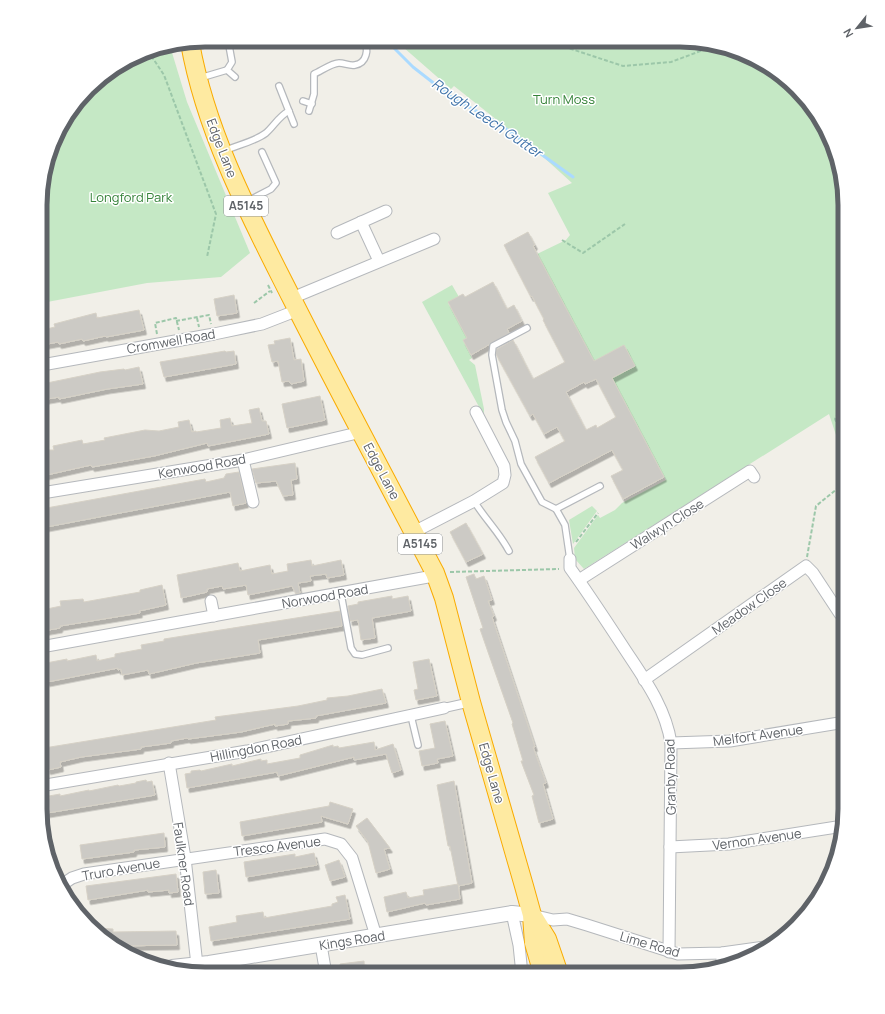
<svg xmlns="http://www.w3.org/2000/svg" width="885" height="1014" font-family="Manrope,sans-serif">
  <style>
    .green { fill: #c5e8c5 }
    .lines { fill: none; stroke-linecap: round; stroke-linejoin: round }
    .stream { stroke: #aadaff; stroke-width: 3 }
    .building { fill: #cccac5; stroke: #d6d1c6; fill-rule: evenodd; filter: url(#shadow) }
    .service-casing { stroke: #b5b8bc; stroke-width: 8 }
    .pedestrian-casing { stroke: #b5b8bc; stroke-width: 10 }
    .minor-casing { stroke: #b5b8bc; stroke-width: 13 }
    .tertiary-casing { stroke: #b5b8bc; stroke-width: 16 }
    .trunk-casing { stroke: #f9ab00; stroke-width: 20 }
    .path { stroke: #9cc7a9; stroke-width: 2; stroke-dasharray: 4 2; stroke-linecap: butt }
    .service { stroke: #fff; stroke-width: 5.5 }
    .pedestrian { stroke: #fff; stroke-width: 8 }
    .minor { stroke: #fff; stroke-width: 11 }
    .tertiary { stroke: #fff; stroke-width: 14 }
    .trunk { stroke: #feeaa1; stroke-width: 18 }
    .labels { text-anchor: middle; stroke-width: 3; stroke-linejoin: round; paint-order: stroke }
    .shield { fill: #fff; stroke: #8f9295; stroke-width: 1 }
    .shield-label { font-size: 12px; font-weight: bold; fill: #5f6368 }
    .park-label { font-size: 13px; fill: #348238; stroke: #fff }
    .street-label { font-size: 13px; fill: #5f6368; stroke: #fff }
    .water-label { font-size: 14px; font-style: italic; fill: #4174aa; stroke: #fff }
    .rim { fill: none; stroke: #5f6368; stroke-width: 5 }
  </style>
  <defs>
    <filter id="shadow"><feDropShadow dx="2.5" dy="4.5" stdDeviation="0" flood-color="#0004"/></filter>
  </defs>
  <rect width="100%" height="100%" fill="#f1efe8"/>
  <g class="green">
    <polygon points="411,41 702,41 772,68 823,122 839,162 845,205 845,462 829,414 584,569 575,559 574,548 598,515 600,518 615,510 622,503 666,480 612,378 594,361 537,254 566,240 570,235 548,193 572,183 540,154 454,86 451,89 403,47"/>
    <polygon points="170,46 187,102 250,253 221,277 147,283 42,303 43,173 62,123 96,81 152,49"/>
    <polygon points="452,285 459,297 448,303 467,338 463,340 472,358 469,360 475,365 484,409 484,416 422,302"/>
    <polygon points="592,506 597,511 573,544 569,520"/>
  </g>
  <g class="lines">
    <polyline class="stream" points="387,41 413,67 454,99 495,121 573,177"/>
  </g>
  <g class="building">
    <path d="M528,232L535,245L533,246L594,361L624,345L635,366L612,378L664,477L623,499L611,476L623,470L612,450L549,483L535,457L565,441L557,427L544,434L533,414L530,416L496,354L497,349L513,340L533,379L565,362L543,320L544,319L532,296L531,297L504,245ZM596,379L616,417L597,428L596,425L586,430L566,392L584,382L585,384Z"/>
    <polygon points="493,282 507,309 514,305 522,321 507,329 509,333 471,355 463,340 467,338 448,302 463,294 465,297"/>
    <polygon points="234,295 237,313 217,316 214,299"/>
    <polygon points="139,310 144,330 106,337 105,336 83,341 82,339 59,344 58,342 42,345 42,330 55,327 54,324 96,313 97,318"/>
    <polygon points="290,338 294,360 301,359 304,381 291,384 289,381 282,382 278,361 272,362 268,345 275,344 274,341"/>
    <polygon points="225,351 226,352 234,351 236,364 164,377 160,362"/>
    <polygon points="139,367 143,384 107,389 59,399 59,397 42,400 42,384 100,372 124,369 125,370"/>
    <polygon points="320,396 325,420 287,428 282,404"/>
    <polygon points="259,408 262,421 266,421 269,434 208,446 207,443 154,456 92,467 91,465 42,476 42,450 54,450 53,446 82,440 83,444 105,440 104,438 145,430 159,431 179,427 178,422 189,420 192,432 196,431 196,432 221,428 220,420 230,418 232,426 252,423 249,410"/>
    <polygon points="295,463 297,479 291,480 293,495 283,496 276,481 256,483 252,469"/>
    <polygon points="239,472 246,503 233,506 230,492 41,528 41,509 205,479 206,482 224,478 226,474"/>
    <polygon points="466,523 483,554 466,562 450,532"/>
    <polygon points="311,560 312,566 341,560 344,575 327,578 326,574 310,576 311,581 298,583 300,593 296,594 292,586 248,595 246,585 223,589 222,586 207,589 207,592 181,598 177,575 238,563 240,571 270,565 272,574 288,571 287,564"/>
    <polygon points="474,574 476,579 484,576 492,600 488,601 494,616 492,617 535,747 533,747 546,783 543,784 553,819 539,823 532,796 534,795 521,761 523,761 512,724 513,723 488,652 480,629 483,628 466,577"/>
    <polygon points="162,585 166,605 139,611 140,613 60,626 60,628 43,631 42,610 61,606 60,601 83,599 84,602 140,592 140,590"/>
    <polygon points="392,596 392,599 408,596 411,611 372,618 375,638 361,640 358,620 350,621 348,606 358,604 358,602"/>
    <polygon points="340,611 342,626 258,640 260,653 196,663 149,674 148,670 122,675 121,669 118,670 118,668 47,682 47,680 41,681 41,664 67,659 67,661 96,655 97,661 115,657 115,654 142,649 141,645 164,641 164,639"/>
    <polygon points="429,659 437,696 416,700 414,690 418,689 413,662"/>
    <polygon points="382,689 386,703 321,715 316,716 316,718 288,721 288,724 275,726 275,724 241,732 188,739 187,738 171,741 171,743 141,747 141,749 81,757 60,762 61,767 48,770 44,748 216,720 215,717 298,706 327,700 327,698 348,696"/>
    <polygon points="445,721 453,756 437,759 438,763 422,766 419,751 435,748 430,724"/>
    <polygon points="374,742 375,750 393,744 401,770 392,773 386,754 354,760 354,757 278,776 277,772 187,788 185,774 191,773 191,771 200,770 201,771 232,764 232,766 261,759 261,761 267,760 267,764 300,758 300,755 333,745 333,747 338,746 339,748"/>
    <polygon points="146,780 147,782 152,781 155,795 47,813 44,799 50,798 49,796 60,794 60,796 89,790 89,791 118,785 119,786 136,783 136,782"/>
    <polygon points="454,781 472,883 458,886 450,846 448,846 437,785"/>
    <polygon points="330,802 353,809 348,824 321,816 322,822 242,836 240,822 329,806"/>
    <polygon points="367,818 390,848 384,849 390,869 376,873 368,842 356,826"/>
    <polygon points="164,833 165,847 134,850 134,852 82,859 80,845"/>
    <polygon points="314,853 317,865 246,877 244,862 295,854 295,857"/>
    <polygon points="339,860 345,877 330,881 325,865"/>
    <polygon points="216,870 219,893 205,894 203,872"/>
    <polygon points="176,874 178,892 169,893 169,890 148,892 148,890 88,900 86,886"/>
    <polygon points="458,884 460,899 426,905 425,903 387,912 384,897 406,892 408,898 424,895 423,890"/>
    <polygon points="345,895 350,919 211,941 209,927 237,922 236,916 263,912 264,918 332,906 332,904 338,902 336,897"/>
    <polygon points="92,928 113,929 113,932 176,931 177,945 115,946"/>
    <polygon points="364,961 365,974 341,974 340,964"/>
  </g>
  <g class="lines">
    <g class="service-casing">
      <g id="service">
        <polyline points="228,40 232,62 227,70 235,77"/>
        <polyline points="200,78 227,70"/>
        <polyline points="279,86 294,124"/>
        <polyline points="303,101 312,104"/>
        <path d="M309,111L314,94V74C321,71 332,63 339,63C345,63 349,66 355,65C367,63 369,49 364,40"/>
        <path d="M224,151C237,145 254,142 266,133C274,126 279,116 289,111"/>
        <polyline points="246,202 271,189 276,183 262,152"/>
        <polyline points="527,328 493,346 492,355 502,410 506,422 515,441 521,464 542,502 556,509 565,525 570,559"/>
        <path d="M474,501C485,519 499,532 509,551"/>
        <polyline points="556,509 600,486"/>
        <polyline points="341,594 351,648 355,654 362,655 388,648"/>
        <polyline points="411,716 418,745"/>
      </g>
    </g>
    <g class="pedestrian-casing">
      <polyline id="pedestrian" points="444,708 471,702"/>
    </g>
    <g class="minor-casing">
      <g id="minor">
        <polyline points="361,222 379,261"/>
        <polyline points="337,233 386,211"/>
        <polyline points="292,298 434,239"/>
        <polyline points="42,365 214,334 262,324 298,310"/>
        <polyline points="243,460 253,502"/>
        <polyline points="42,493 243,460 353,434 361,430"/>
        <polyline points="414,532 474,501 503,483 505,475 504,466 476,412"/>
        <path d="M570,559V568C588,593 605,619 622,645C642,676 665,705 671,743L669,952"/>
        <polyline points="579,580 750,471 754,477"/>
        <polyline points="211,601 214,616"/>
        <polyline points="41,647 428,577 435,573"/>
        <polyline points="644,680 806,566 813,573 840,614"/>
        <polyline points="671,743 730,741 845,722"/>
        <polyline points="169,763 185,858 197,965"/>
        <polyline points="40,786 247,751 444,708"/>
        <polyline points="670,847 729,844 843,826"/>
        <polyline points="60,886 72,878 84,874 325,839 341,844 352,858 376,936"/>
        <polyline points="512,913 519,945 522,974"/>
        <polyline points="532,915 553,920 567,919 587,925 678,954 722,953 771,946"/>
        <polyline points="321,945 326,974"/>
        <polyline points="722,953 722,964"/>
        <polyline points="209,963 210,974"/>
      </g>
    </g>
    <g class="tertiary-casing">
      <polyline id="tertiary" points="172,967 209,963 512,913 532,915"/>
    </g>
    <g class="trunk-casing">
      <g id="trunk">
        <path d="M190,43C206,133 250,216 291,297C338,390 387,481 435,573L444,598L471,702L524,886L532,915L534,943L543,974"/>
        <polyline points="534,918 547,939 559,974"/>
      </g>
    </g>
    <g class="path">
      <polyline points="547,41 623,66 671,62 714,46"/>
      <polyline points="148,51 164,75 216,214 207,257"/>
      <polyline points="562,240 583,253 625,224"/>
      <polyline points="268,285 272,293"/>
      <polyline points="254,303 270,291"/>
      <polyline points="197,318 199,327"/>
      <polyline points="176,321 209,315 211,324"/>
      <polyline points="157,334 155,323 176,318 179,330"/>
      <polyline points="845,444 835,419 845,402"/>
      <polyline points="576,542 598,513"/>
      <polyline points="807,557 816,506 842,485 845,470"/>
      <polyline points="450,572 559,569"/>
      <polyline points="677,974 678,965"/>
    </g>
    <use href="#service" class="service"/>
    <use href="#pedestrian" class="pedestrian"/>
    <use href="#minor" class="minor"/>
    <use href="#tertiary" class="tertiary"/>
    <use href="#trunk" class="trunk"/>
  </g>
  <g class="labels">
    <g class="shield">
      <rect x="224" y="196" width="44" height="20" rx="3"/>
      <rect x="398" y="534" width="44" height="20" rx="3"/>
    </g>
    <g class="shield-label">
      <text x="246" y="210">A5145</text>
      <text x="420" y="548">A5145</text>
    </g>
    <g class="park-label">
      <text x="564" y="104">Turn Moss</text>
      <text x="131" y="202">Longford Park</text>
    </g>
    <g class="street-label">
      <text transform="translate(222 148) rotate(69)" y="5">Edge Lane</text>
      <text transform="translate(171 341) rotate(-10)" y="5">Cromwell Road</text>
      <text transform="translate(202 466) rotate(-10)" y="5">Kenwood Road</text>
      <text transform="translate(382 471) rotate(62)" y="5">Edge Lane</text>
      <text transform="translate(667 524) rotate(-32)" y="5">Walwyn Close</text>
      <text transform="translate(325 596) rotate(-10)" y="5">Norwood Road</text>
      <text transform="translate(749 606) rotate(-35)" y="5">Meadow Close</text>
      <text transform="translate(758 735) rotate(-8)" y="5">Melfort Avenue</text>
      <text transform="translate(256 748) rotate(-11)" y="5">Hillingdon Road</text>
      <text transform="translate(492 773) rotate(74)" y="5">Edge Lane</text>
      <text transform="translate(670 777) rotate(-91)" y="5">Granby Road</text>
      <text transform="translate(757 839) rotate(-8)" y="5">Vernon Avenue</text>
      <text transform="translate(277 846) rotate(-7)" y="5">Tresco Avenue</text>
      <text transform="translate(184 864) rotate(82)" y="5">Faulkner Road</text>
      <text transform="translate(121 869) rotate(-10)" y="5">Truro Avenue</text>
      <text transform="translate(352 940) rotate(-9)" y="5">Kings Road</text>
      <text transform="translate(650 944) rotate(16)" y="5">Lime Road</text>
    </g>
    <g class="water-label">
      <text transform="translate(487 118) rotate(34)" y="5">Rough Leech Gutter</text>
    </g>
  </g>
  <path d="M0 0H885V1014H0ZM205 47H680A158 158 0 0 1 838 205V809A158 158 0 0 1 680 967H205A158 158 0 0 1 47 809V205A158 158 0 0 1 205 47Z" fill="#fff" fill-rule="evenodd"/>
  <path class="rim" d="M205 47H680A158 158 0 0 1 838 205V809A158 158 0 0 1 680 967H205A158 158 0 0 1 47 809V205A158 158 0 0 1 205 47Z"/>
  <g transform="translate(857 28) rotate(240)" stroke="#ffffff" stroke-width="3" paint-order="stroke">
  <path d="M0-3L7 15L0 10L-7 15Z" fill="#5f6368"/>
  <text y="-6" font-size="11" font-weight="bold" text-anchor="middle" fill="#5f6368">N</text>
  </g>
</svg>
